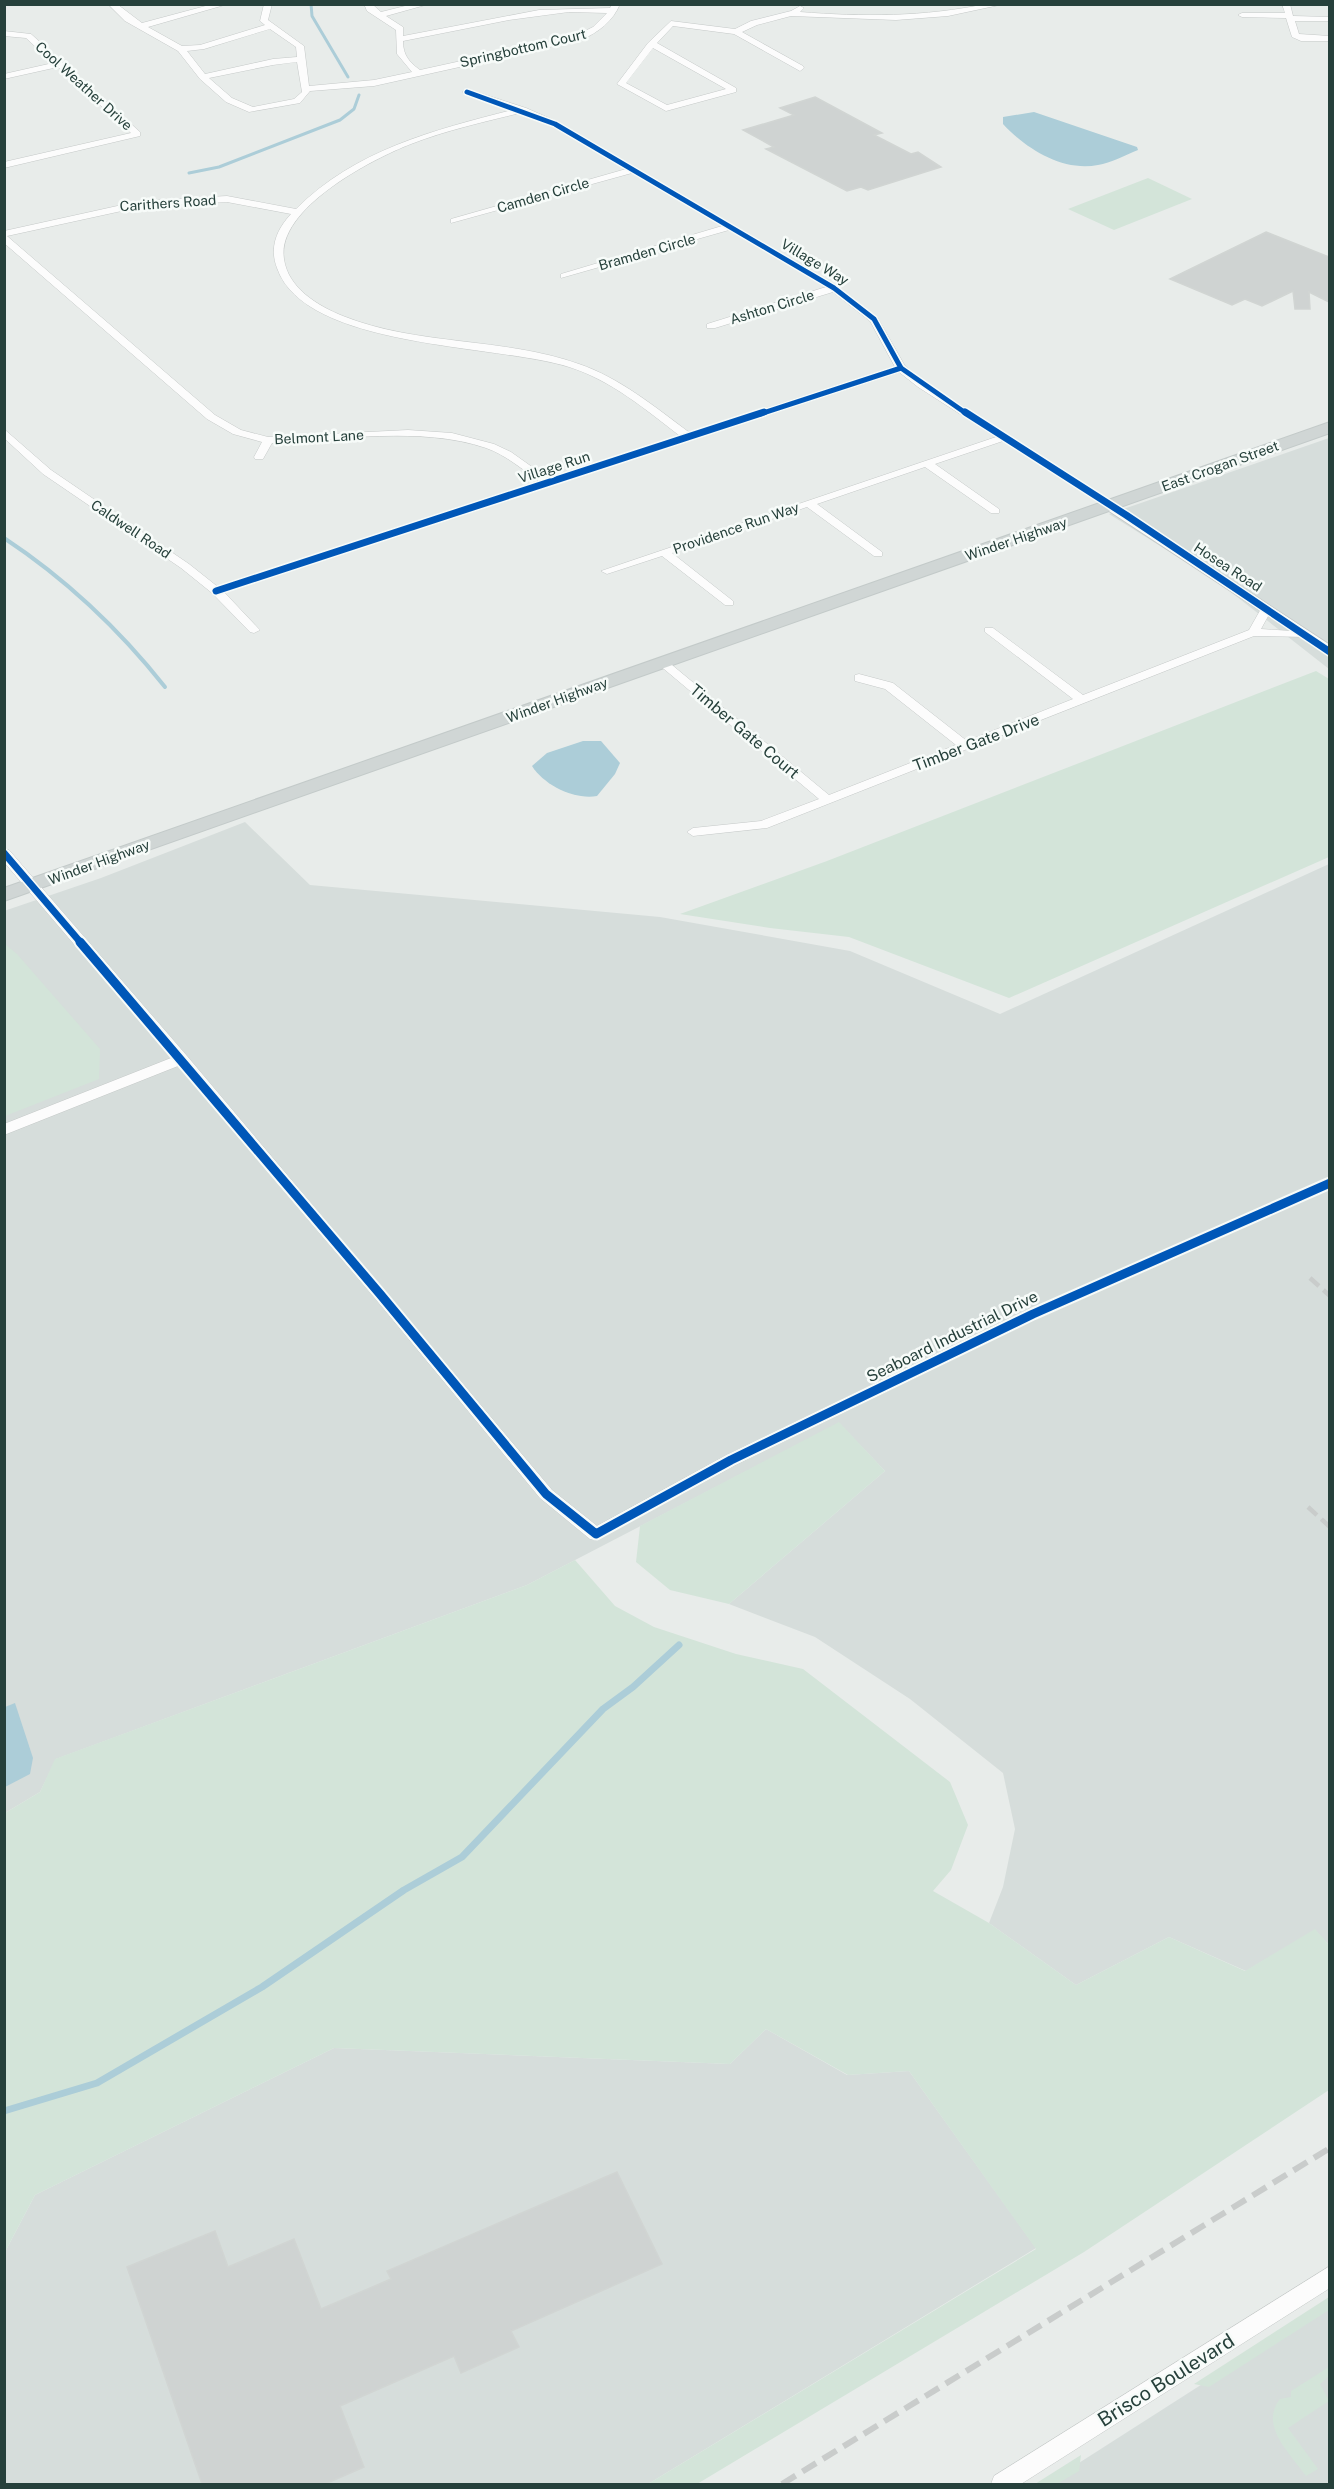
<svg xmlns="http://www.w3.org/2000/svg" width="1334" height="2489" font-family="'Public Sans',sans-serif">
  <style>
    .built { fill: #d6dddb }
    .green { fill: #d3e4d9 }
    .water { fill: #accdd8 }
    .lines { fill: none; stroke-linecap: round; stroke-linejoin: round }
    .stream-far2 { stroke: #accdd8; stroke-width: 3 }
    .stream-far1 { stroke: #accdd8; stroke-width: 4 }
    .stream { stroke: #accdd8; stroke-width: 7 }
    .building { fill: #cfd3d2; stroke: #d1d5d3; stroke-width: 1.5 }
    .minor-casing { stroke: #c5c9c8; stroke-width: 1 }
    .tertiary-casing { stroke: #c5c9c8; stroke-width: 2 }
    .primary-casing { stroke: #c3cac9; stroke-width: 2 }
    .minor { fill: #fcfcfc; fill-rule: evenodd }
    .tertiary { fill: #fcfcfc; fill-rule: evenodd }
    .primary { fill: #d0d6d5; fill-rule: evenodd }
    .rail-far1 { stroke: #c9cccb; stroke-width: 4.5; stroke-dasharray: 12 6; stroke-linecap: butt }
    .rail { stroke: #c9cccb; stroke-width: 6; stroke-dasharray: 16 8; stroke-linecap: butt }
    .cycleway-far2-casing { stroke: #f7fbf9; stroke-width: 8 }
    .cycleway-far1-casing { stroke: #f7fbf9; stroke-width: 10 }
    .cycleway-casing { stroke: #f7fbf9; stroke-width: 13 }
    .cycleway-far2 { stroke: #0057b8; stroke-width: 5 }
    .cycleway-far1 { stroke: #0057b8; stroke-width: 7 }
    .cycleway { stroke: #0057b8; stroke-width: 9 }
    .labels { text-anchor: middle; stroke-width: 5; stroke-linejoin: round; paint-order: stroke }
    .far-street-label { font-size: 14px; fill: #26403b; stroke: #f7fbf9 }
    .street-label { font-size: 16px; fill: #26403b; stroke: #f7fbf9 }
    .near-street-label { font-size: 20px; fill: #26403b; stroke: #f7fbf9 }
  </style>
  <rect width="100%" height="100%" fill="#e8ecea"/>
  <g class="built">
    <polygon points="1329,438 1329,669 1218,582 1109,514"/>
    <polygon points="245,822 310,885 660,917 850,951 1000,1014 1329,864 1329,1945 1315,1930 1246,1971 1169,1937 1076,1985 989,1923 1003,1887 1015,1829 1003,1773 910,1699 815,1637 729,1604 885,1471 839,1423 527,1585 56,1759 40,1792 5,1813 4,911 101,878"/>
    <polygon points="766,2029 847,2075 909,2071 1036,2248 648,2484 5,2484 5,2252 35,2195 334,2048 730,2064"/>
    <polygon points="1329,2303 1329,2484 1046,2484"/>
  </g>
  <g class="green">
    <polygon points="1148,178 1192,199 1114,230 1068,209"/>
    <polygon points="1316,671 1329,679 1329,857 1009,998 849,937 770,928 680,914 827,861"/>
    <polygon points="5,944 17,954 100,1049 99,1079 5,1116"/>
    <polygon points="839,1422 885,1471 729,1604 670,1590 636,1562 640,1526"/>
    <polygon points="575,1560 615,1606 654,1627 736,1654 803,1669 950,1782 968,1825 951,1870 933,1891 989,1923 1076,1985 1169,1937 1245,1971 1315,1929 1329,1945 1329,2090 1084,2252 697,2484 648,2484 1036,2249 909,2071 848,2075 766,2029 730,2064 334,2048 35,2195 5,2252 5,1813 40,1792 55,1759 527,1585"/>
    <polygon points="1329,2297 1329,2310 1209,2387 1194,2384"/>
    <path d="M1329,2367V2376L1320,2384L1329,2401L1288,2428L1318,2469L1306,2476C1290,2453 1259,2426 1280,2399L1291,2397V2391Z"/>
    <polygon points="1081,2455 1079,2471 1057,2484 1035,2484"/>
  </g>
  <g class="water">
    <path d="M1034,112L1137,147L1138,150C1125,155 1111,163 1098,165C1063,172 1026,149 1003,124V117Z"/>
    <path d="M583,741H601L620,763L615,774L597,796C574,800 544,785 532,766L547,753Z"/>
    <polygon points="15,1703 33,1758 30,1774 5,1787 5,1707"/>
  </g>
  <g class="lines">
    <g class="stream-far2">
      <polyline points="311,4 312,16 348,77"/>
      <polyline points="189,173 219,167 340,120 354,109 359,95"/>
    </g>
    <path class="stream-far1" d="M4,538C66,579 119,629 165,687"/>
    <polyline class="stream" points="4,2111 97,2083 262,1987 404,1890 462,1857 603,1709 633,1687 679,1645"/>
  </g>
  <g class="building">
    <polygon points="815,97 882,133 874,135 911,154 918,152 941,167 868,190 861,187 847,191 766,149 774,147 743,130 794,115 780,108"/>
    <polygon points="1266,232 1329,257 1329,302 1309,292 1310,309 1295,309 1293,291 1262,306 1245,299 1232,305 1170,279"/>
    <polygon points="617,2172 662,2264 511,2331 519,2347 461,2373 454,2356 340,2406 364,2467 325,2484 202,2484 127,2267 215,2231 228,2267 294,2239 321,2309 391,2279 387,2271"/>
  </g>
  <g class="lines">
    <g class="minor-casing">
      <g id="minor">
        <path d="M108,4H117L142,23L213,4H228L148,27L182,46L200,45L265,25L260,21L264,4H272L268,20L304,46L309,86L374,80L412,72L397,54L396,30L367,11L364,4H372L381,12L413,4H429L386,16L403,27V36L539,10L610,8L612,4H620C613,21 599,32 581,40L374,86L310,91L300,103L249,112L226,102L200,79L178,51L125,21ZM569,12L607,13L593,27L575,36L420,70C409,62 403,55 403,41L509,20ZM270,29L296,47L297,57L273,59L205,74L187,51L204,49ZM297,62L302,92L294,99L253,107L232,98L209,78L273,65Z"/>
        <path d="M986,4H1004L948,16L896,20L791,16L757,25L742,32L803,66L804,68L800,71L734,34L673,26L657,43L736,88V92L666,111L617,84L648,43L671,21L735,29L751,21L791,11L800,6L804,8L800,12C862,17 925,17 986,4ZM653,48L726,89L667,105L626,83Z"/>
        <polygon points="1282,4 1290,4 1293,16 1330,17 1330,21 1295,21 1299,34 1330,36 1330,41 1301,41 1292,37 1286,18 1242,17 1238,15 1242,13 1285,13"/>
        <polygon points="4,31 31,34 140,132 140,136 4,168 4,162 131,133 58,67 4,79 4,74 53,63 26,38 4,36"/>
        <path d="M467,89L526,108L558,122L837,286L877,317L905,366L926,383L1116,506L1107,508L1003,441L935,464L999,509V513H991L925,467L817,504L882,552V556H874L807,507L672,553L733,601V605H725L662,556L607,574L601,571L996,437L918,387L899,372L224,592L258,628L260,630L254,633L250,632L212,593L181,568L43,474L4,438V429L51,470L189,564L218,587L540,482C523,470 506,455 486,448C421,426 339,440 272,443L263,459H255L254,457L262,442L233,434L207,419L4,243V231L140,201L227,196L296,209C355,150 434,130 512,110L464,94L463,92ZM520,113L552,126L626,169L451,219V223L632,173L722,226L561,274V278L729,230L826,287L707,324V328H715L833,292L870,321L895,367L690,433C655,407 620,378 579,364C503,337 418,346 343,316C318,306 288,288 284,259C276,209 372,159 411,144C447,130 484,122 520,113ZM227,202L291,214C277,229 269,247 277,268C305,349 496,344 569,367C611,380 646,410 680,436L549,479L511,452L494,444L452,433L408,430L268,437L241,430L215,415L7,236L140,207Z"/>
        <polygon points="1266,606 1272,609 1261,629 1305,632 1309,633 1309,637 1254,636 767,828 693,836 687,832 693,828 761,821 819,799 658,664 658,660 666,660 829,795 956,745 885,689 855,681 855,675 859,674 893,683 967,741 1073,699 985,632 985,628 993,628 1083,695 1249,630 1262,607"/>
        <polygon points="4,849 9,850 187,1056 552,1490 597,1526 725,1456 1028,1310 1330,1178 1330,1189 1038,1318 737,1464 596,1540 590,1539 540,1498 375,1298 178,1066 4,1135 4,1124 171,1058 4,862"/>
        <polygon points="1330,2266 1330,2288 1021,2484 991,2484 994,2476"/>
      </g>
    </g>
    <g class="tertiary-casing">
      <polygon id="tertiary" points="1111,502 1330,645 1330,656 1106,509 1106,503"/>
    </g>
    <g class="primary-casing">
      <polygon id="primary" points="1330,422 1330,433 4,901 4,888"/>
    </g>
    <use href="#minor" class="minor"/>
    <use href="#tertiary" class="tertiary"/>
    <use href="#primary" class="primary"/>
    <g class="rail-far1">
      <polyline points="1310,1278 1330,1296"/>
      <polyline points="1308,1507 1330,1527"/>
    </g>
    <polyline class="rail" points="782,2484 1330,2148"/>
    <g class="cycleway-far2-casing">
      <g id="cycleway-far2">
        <polyline points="467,92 555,124 834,288 874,319 901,368 967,414"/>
        <polyline points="760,414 901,368"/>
      </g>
    </g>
    <g class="cycleway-far1-casing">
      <g id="cycleway-far1">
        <polyline points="965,412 1126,515 1330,652"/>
        <polyline points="216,591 764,412"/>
        <polyline points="4,853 81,943"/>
      </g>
    </g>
    <g class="cycleway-casing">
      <polyline id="cycleway" points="80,942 380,1294 546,1494 596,1534 731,1460 1033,1314 1330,1183"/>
    </g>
    <use href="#cycleway-far2" class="cycleway-far2"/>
    <use href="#cycleway-far1" class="cycleway-far1"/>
    <use href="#cycleway" class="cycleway"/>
  </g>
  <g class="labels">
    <g class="far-street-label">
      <text transform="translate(523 48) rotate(-13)" y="5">Springbottom Court</text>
      <text transform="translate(84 86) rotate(42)" y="5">Cool Weather Drive</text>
      <text transform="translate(543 195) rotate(-16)" y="5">Camden Circle</text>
      <text transform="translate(168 203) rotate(-4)" y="5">Carithers Road</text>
      <text transform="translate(647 252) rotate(-16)" y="5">Bramden Circle</text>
      <text transform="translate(815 262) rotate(31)" y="5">Village Way</text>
      <text transform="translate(772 307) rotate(-17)" y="5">Ashton Circle</text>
      <text transform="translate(319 437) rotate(-3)" y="5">Belmont Lane</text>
      <text transform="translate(1220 466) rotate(-20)" y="5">East Crogan Street</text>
      <text transform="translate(554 467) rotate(-18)" y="5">Village Run</text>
      <text transform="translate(736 528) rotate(-19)" y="5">Providence Run Way</text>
      <text transform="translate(131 529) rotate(34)" y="5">Caldwell Road</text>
      <text transform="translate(1016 539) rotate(-19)" y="5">Winder Highway</text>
      <text transform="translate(1228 567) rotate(33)" y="5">Hosea Road</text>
      <text transform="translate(557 700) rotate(-20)" y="5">Winder Highway</text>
      <text transform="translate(99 862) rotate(-20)" y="5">Winder Highway</text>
    </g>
    <g class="street-label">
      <text transform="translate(745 731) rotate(40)" y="6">Timber Gate Court</text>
      <text transform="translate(976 742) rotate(-21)" y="6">Timber Gate Drive</text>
      <text transform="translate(952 1336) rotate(-26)" y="6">Seaboard Industrial Drive</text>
    </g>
    <g class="near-street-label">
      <text transform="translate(1166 2380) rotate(-32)" y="7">Brisco Boulevard</text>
    </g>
  </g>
  <rect width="1334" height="2489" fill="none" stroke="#26403b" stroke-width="12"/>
</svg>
